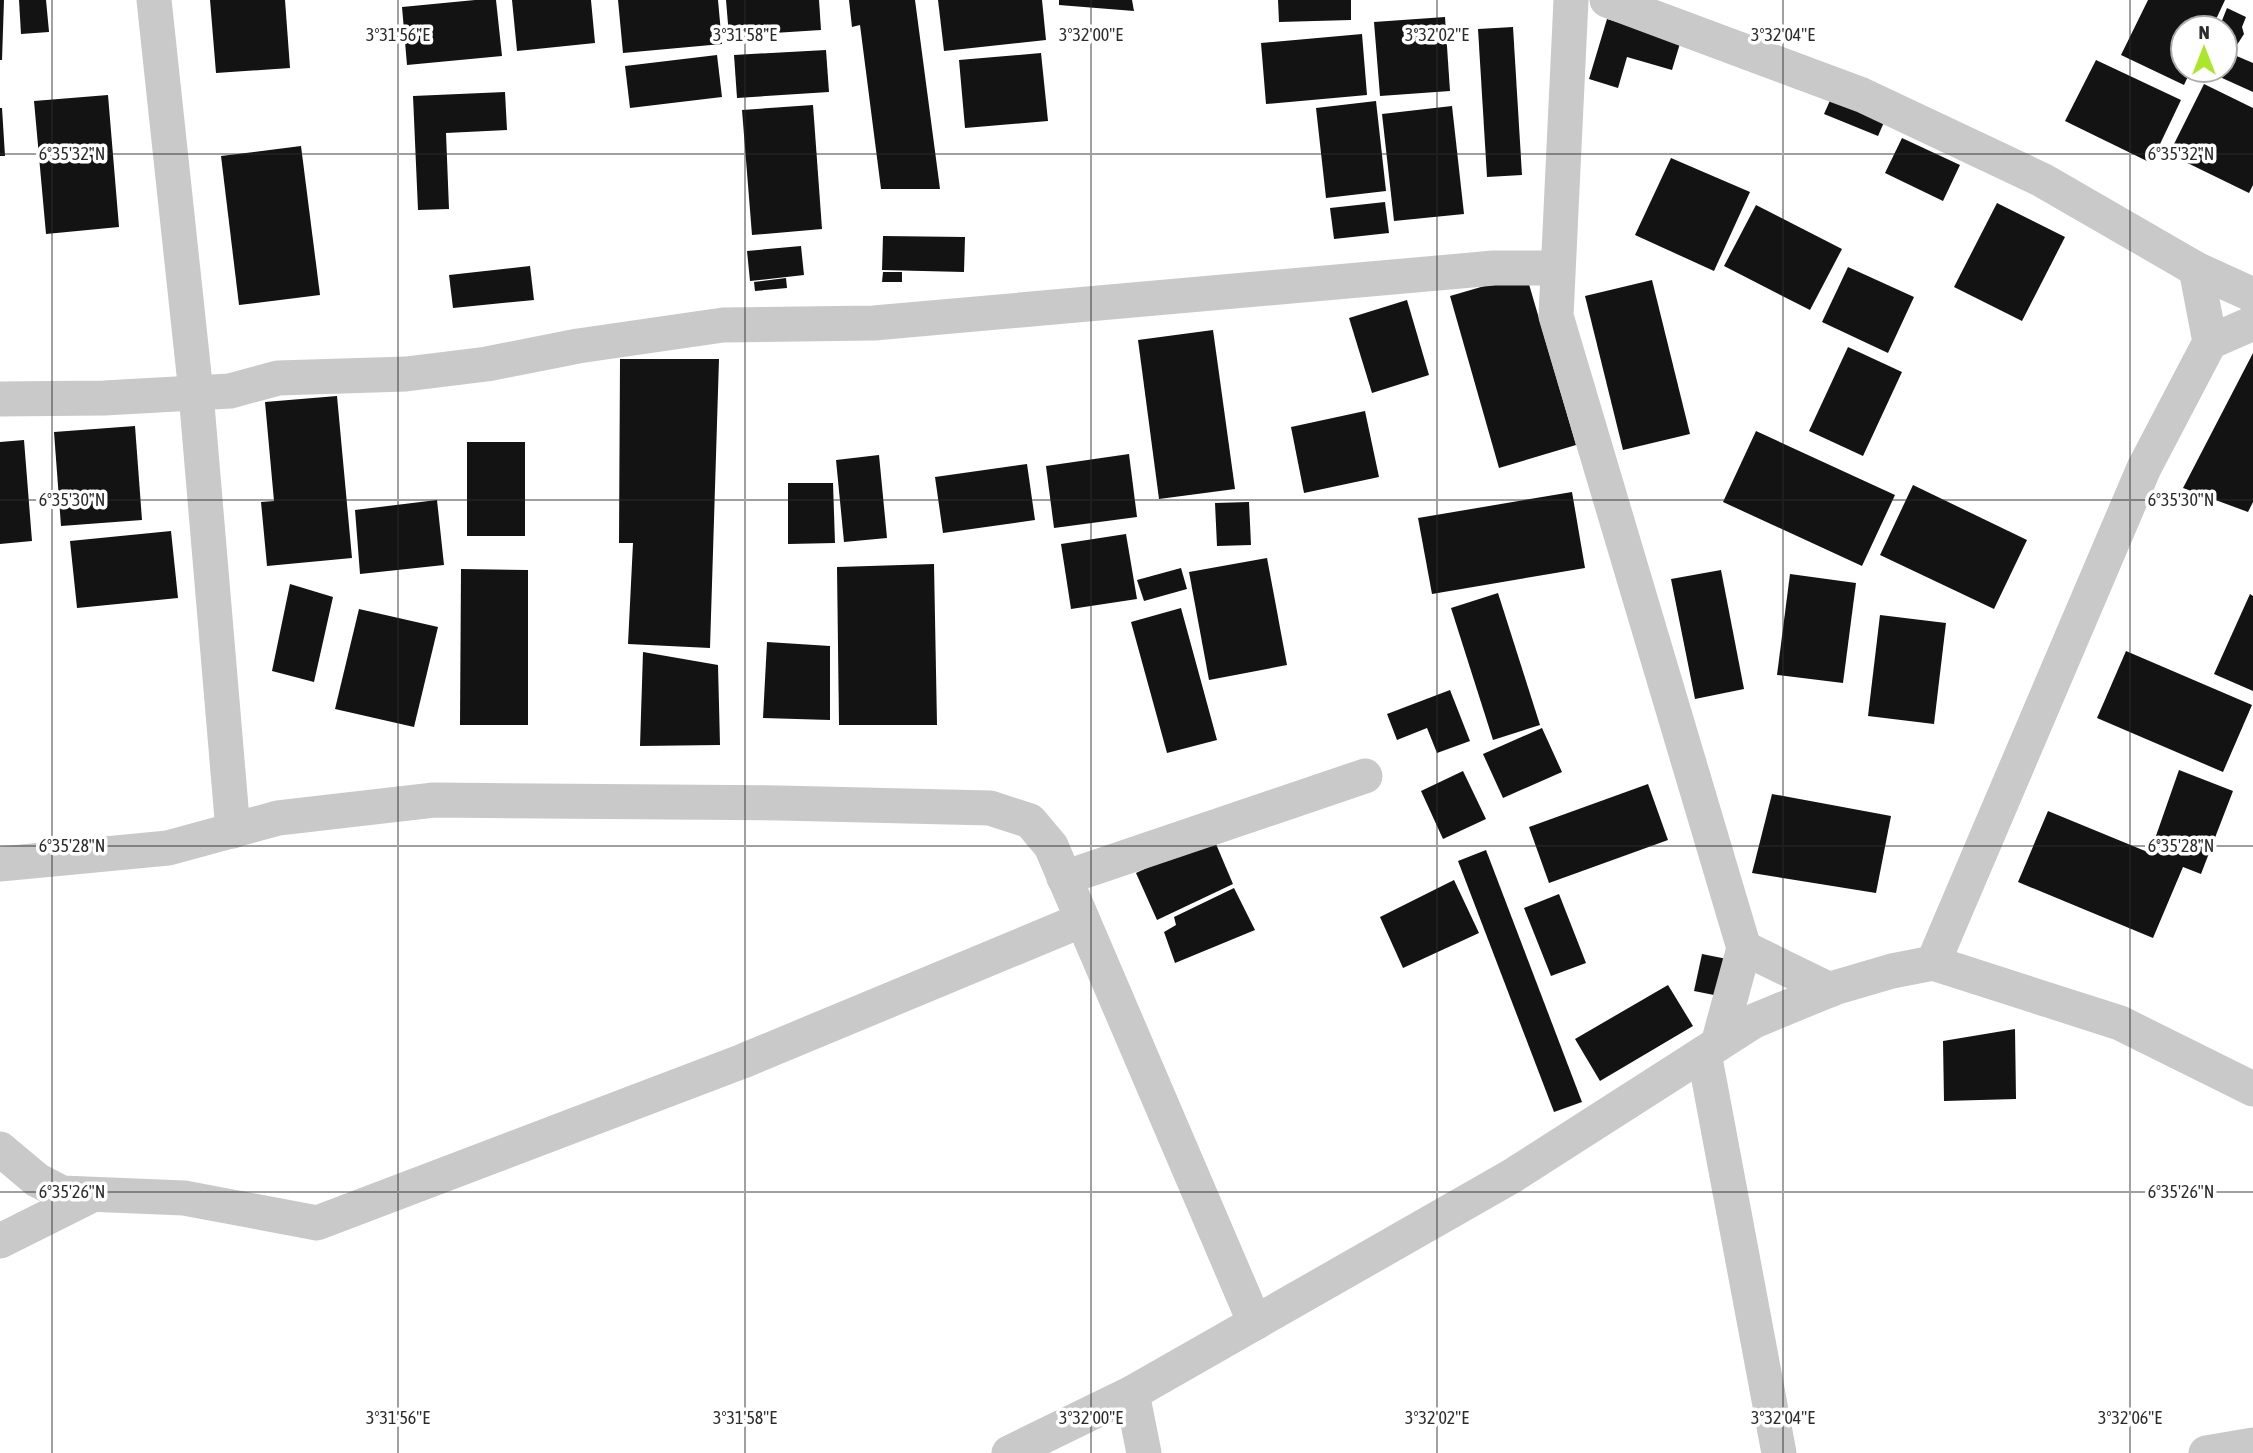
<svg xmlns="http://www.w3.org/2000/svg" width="2253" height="1453" font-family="'Asap Condensed',sans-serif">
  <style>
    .building { fill: #131313 }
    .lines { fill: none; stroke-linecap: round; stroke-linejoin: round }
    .minor { stroke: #c9c9c9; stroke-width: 35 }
    .ticks { fill: none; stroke: #2c2c2c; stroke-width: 2; stroke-opacity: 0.45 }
    .ticks-label { font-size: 18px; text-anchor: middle; fill: #2c2c2c; stroke: #fff; stroke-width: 7; stroke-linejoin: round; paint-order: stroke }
  </style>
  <rect width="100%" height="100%" fill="#fff"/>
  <g class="building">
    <polygon points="0,0 4,0 2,60 0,60"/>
    <polygon points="19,0 46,0 49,32 21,34"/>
    <polygon points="210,0 285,0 290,68 216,73"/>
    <polygon points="475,0 496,0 502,56 407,65 402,7"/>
    <polygon points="512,0 591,0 595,43 517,51"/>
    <polygon points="618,0 718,0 722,44 623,53"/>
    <polygon points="726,0 819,0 821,30 729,36"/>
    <polygon points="849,0 915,0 940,189 881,189 860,25 852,27"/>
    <polygon points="938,0 1042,0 1046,40 944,51"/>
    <polygon points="1059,0 1132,0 1134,11 1059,5"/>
    <polygon points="1278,0 1351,0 1351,20 1279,22"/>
    <polygon points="2148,0 2225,0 2212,28 2183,28 2183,70 2191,70 2184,85 2121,55"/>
    <polygon points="2227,8 2246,17 2242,27 2244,34 2235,48 2225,45 2225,28 2219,28"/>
    <polygon points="1445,17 1450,91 1380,96 1374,22"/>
    <polygon points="1607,19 1681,40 1672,70 1627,57 1618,88 1589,79"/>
    <polygon points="1513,27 1522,175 1487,177 1478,29"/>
    <polygon points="1362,34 1367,95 1266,104 1261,43"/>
    <polygon points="826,50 829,92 737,98 734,55"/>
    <polygon points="2225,51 2253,63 2253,92 2211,73 2212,70 2225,70"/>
    <polygon points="1041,53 1048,121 965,128 959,60"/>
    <polygon points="717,55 722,97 630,108 625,66"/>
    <polygon points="2096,60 2181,100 2151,163 2065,121"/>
    <polygon points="2204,84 2253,108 2253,185 2249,193 2169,154"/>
    <polygon points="505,92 507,130 446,133 449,209 418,210 413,96"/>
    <polygon points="108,95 119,227 46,234 34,101"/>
    <polygon points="1832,96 1885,120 1878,136 1824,114"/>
    <polygon points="1376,101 1386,191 1326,198 1316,108"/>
    <polygon points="813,105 822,229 752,235 742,110"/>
    <polygon points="1452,106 1464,214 1394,221 1382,114"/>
    <polygon points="0,108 2,108 5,156 0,156"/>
    <polygon points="1902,138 1960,165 1943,201 1885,173"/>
    <polygon points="301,146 320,295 239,305 221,156"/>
    <polygon points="1671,158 1750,192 1714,271 1635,235"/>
    <polygon points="1385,202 1389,233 1334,239 1330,208"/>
    <polygon points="1997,203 2065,237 2022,321 1954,287"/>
    <polygon points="1756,205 1842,249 1810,310 1724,266"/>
    <polygon points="883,236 965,237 964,272 882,270"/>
    <polygon points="801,246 804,275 750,281 747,251"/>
    <polygon points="530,266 534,300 453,308 449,275"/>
    <polygon points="1848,267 1914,297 1888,353 1822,322"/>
    <polygon points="883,272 902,272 902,282 882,282"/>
    <polygon points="1526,274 1576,445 1499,468 1450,296"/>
    <polygon points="786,278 787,288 755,291 754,282"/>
    <polygon points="1652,280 1690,434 1623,450 1585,296"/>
    <polygon points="1407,300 1429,375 1372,393 1349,318"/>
    <polygon points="1213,330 1235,489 1159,499 1138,340"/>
    <polygon points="1848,347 1902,372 1863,456 1809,431"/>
    <polygon points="2253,353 2253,502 2248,512 2183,488"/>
    <polygon points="620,359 719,359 710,648 628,644 633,543 619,543"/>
    <polygon points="337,396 352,558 267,566 261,502 274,501 265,402"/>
    <polygon points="1365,411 1379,477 1304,493 1291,427"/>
    <polygon points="135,426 142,520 61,526 54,432"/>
    <polygon points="1756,431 1895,495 1862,566 1723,502"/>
    <polygon points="24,440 32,541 0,544 0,442"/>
    <rect x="467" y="442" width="58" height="94"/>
    <polygon points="1129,454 1137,517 1054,528 1046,466"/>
    <polygon points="879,455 887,538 844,542 836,460"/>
    <polygon points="1027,464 1035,520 943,533 935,477"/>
    <polygon points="788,483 833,483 835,543 788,544"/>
    <polygon points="1913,485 2027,540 1994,609 1880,555"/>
    <polygon points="1572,492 1585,568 1432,594 1418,518"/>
    <polygon points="437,500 444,565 360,574 355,510"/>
    <polygon points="1249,502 1251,545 1217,546 1215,503"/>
    <polygon points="171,531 178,598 77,608 70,541"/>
    <polygon points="1126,534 1137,599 1071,609 1061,544"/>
    <polygon points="1267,558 1287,665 1209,680 1189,572"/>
    <polygon points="934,564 937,725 839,725 837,567"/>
    <polygon points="1181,568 1187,589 1144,601 1137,580"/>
    <polygon points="461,569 528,570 528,725 460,725"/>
    <polygon points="1721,570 1744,689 1695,699 1671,579"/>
    <polygon points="1790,574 1856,583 1843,683 1777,675"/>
    <polygon points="290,584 333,597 314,682 272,671"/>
    <polygon points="1498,593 1540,725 1493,740 1451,608"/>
    <polygon points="2250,594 2253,596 2253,691 2214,674"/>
    <polygon points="1181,608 1217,740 1167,753 1131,622"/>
    <polygon points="359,609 438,627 414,727 335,709"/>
    <polygon points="1880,615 1946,623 1934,724 1868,716"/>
    <polygon points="767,642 830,646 830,720 763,718"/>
    <polygon points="2126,651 2252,705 2223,772 2097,718"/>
    <polygon points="643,652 718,665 720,745 640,746"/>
    <polygon points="1450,690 1470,741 1437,753 1427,728 1397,740 1387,714"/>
    <polygon points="1542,728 1562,772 1503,798 1483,754"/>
    <polygon points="2179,770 2233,791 2201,874 2183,867 2153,938 2018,882 2048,811 2150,853"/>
    <polygon points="1463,771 1486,819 1443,839 1421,791"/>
    <polygon points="1648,784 1668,840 1549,883 1529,827"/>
    <polygon points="1772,794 1891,816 1876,893 1752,873"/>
    <polygon points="1213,837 1233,884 1157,920 1136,873"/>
    <polygon points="1486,850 1582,1102 1554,1112 1458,861"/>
    <polygon points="1454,880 1479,933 1403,968 1380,917"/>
    <polygon points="1234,888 1255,930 1175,963 1164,932 1176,925 1174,917"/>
    <polygon points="1559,894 1586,963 1551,976 1524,908"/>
    <polygon points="1702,954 1727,959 1719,996 1694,991"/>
    <polygon points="1668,985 1693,1026 1600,1081 1575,1039"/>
    <polygon points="2015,1029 2016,1099 1944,1101 1943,1041"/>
  </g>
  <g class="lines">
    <g class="minor">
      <polyline points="154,0 196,393 233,831"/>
      <polyline points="1571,0 1556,316 1744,948 1718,1044"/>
      <polyline points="1607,0 1862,95 2042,180 2196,269 2253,295"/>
      <polyline points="2210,342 2253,323"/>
      <polyline points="0,399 104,398 230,391 278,378 406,374 487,364 578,346 723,325 874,323 1494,268 1557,268"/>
      <polyline points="0,864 168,848 278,818 434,800 780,803 990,808 1030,821 1051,846 1255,1323"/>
      <polyline points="1064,878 1365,776"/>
      <polyline points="1744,948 1830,990"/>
      <polyline points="1933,963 2144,468 2210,342 2196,269"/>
      <polyline points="1704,1053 1779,1453"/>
      <polyline points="0,1149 37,1180 62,1193 184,1198 317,1223 743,1061 1082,920"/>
      <polyline points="0,1241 92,1195"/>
      <polyline points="1132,1393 1144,1453"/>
      <polyline points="1009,1453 1132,1393 1512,1176 1754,1021 1834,988 1892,971 1933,963 2120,1023 2253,1089"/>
      <polyline points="2206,1453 2253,1445"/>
    </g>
  </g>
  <path class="ticks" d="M52,0V1453M398,0V1453M745,0V1453M1091,0V1453M1437,0V1453M1783,0V1453M2130,0V1453M0,154H2253M0,500H2253M0,846H2253M0,1192H2253"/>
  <g class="ticks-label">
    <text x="398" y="41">3°31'56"E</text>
    <text x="745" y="41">3°31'58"E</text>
    <text x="1091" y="41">3°32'00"E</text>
    <text x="1437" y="41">3°32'02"E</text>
    <text x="1783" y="41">3°32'04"E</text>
    <text x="72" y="160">6°35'32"N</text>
    <text x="2181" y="160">6°35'32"N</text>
    <text x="72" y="506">6°35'30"N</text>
    <text x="2181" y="506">6°35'30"N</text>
    <text x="72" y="852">6°35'28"N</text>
    <text x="2181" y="852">6°35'28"N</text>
    <text x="72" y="1198">6°35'26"N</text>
    <text x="2181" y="1198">6°35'26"N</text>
    <text x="398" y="1424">3°31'56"E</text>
    <text x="745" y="1424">3°31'58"E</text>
    <text x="1091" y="1424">3°32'00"E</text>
    <text x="1437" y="1424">3°32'02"E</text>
    <text x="1783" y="1424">3°32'04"E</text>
    <text x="2130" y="1424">3°32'06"E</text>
  </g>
  <g transform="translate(2204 49)"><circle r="33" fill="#ffffff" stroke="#ababab" stroke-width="2"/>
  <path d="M0-5L12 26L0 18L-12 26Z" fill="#abe62b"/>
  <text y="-10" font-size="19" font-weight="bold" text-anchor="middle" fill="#2c2c2c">N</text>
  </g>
</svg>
